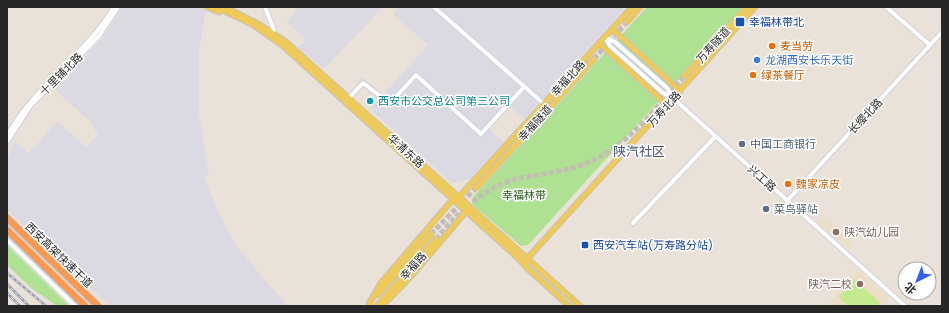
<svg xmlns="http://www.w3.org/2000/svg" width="949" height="313" font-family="Poppins,'Noto Sans SC',sans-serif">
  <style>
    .industrial { fill: #dbd9e2 }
    .education { fill: #ecdfc7 }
    .green { fill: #afe193 }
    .pitch { fill: #c4e98f }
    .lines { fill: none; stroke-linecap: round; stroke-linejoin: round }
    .major-tunnel { stroke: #c3bdb5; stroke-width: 5; stroke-dasharray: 5 2.5; stroke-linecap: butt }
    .minor-casing { stroke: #cdd1e0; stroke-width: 6 }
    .major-casing { stroke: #c3c3c3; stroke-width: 7 }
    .highway-casing { stroke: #c3c3c3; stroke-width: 8 }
    .minor { stroke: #fff; stroke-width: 4 }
    .major { stroke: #f0ca57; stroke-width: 5 }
    .highway { stroke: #fe984f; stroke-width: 6 }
    .rail-casing { stroke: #9b9fb2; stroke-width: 2.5 }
    .rail { stroke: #fff; stroke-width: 1; stroke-dasharray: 3; stroke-linecap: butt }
    .transit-dot { fill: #1a4fb4; stroke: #fff; stroke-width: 1.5 }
    .food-dot { fill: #e8710a; stroke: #fff; stroke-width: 1.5 }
    .shop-dot { fill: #3f7fe0; stroke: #fff; stroke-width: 1.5 }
    .culture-dot { fill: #0f9aa8; stroke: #fff; stroke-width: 1.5 }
    .service-dot { fill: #5c6f8a; stroke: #fff; stroke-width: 1.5 }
    .education-dot { fill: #8d6e63; stroke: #fff; stroke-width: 1.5 }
    .labels { text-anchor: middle; stroke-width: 3; stroke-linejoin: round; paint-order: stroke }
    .transit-label { font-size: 11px; fill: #164399; stroke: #fff; text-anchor: start }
    .street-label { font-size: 11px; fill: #272727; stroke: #fff }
    .food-label { font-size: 11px; fill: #c56008; stroke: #fff; text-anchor: start }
    .shop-label { font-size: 11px; fill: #366cbe; stroke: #fff; text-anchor: start }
    .culture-label { font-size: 11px; fill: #0d838f; stroke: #fff; text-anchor: start }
    .service-label { font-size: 11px; fill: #4e5e75; stroke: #fff; text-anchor: start }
    .park-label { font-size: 11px; fill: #296219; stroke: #fff }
    .education-label { font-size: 11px; fill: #785e54; stroke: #fff; text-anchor: start }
    .quarter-label { font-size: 13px; fill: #485177; stroke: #fff }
  </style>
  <rect width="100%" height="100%" fill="#eae2d8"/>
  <g class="industrial">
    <polygon points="123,7 201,7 206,9 199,52 199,114 209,175 204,176 216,208 234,242 262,277 288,306 110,306 7,210 7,159 15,141 29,154 57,121 86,147 98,135 90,122 55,89 103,38"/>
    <polygon points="299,7 383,7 324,69 298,47 306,40 287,22"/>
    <polygon points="399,7 626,7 524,119 510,106 489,129 503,142 470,179 452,183 370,109 378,99 357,83 362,77 383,95 428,45 393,14"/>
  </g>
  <g class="education">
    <polygon points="824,215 854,243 848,249 818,222"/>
    <polygon points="859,270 889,297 881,306 827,306"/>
  </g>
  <g class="green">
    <polygon points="647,7 744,7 528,245 521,246 472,204 473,197"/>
    <polygon points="7,245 69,306 57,306 31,288 7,265"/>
  </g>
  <polygon class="pitch" points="854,279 880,303 877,306 848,306 838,297"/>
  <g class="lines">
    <g class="major-tunnel">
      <polyline points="594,59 627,22"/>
      <polyline points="431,234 476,188"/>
      <path d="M436,239C457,214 484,187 516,179C539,174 565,172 587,163C628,146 656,108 684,76"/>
    </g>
    <g class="minor-casing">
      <g id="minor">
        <polyline points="265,7 274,30"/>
        <polyline points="434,7 544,104"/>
        <polyline points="886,7 930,45"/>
        <polyline points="605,37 610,46 663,93 673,98 905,306"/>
        <polyline points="605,37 615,42 667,88 673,98"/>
        <polyline points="348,99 363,83 388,102 391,102 416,75 481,134 524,87"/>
        <path d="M7,136C34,86 85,56 114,7"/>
        <polyline points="7,142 31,105 99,36 118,7"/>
        <polyline points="787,201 942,32"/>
        <polyline points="633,223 715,137"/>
        <polyline points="7,240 75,306"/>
      </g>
    </g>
    <g class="major-casing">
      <g id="major">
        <polyline points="207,7 219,12"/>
        <polyline points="216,7 252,24 282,45 517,257 527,268 569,306"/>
        <polyline points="224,7 258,24 286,42 580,306"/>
        <polyline points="627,22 640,7"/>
        <polyline points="612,29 680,91"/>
        <polyline points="599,43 667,105"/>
        <polyline points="684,76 747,7"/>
        <polyline points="476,188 594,59"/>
        <polyline points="525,261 755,7"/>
        <polyline points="377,295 431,234"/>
        <polyline points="369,304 381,283 453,199 459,197 632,7"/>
        <polyline points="377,306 436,239"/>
        <polyline points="382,306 412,275 468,209"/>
      </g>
    </g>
    <g class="highway-casing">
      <g id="highway">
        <polyline points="7,218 98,306"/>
        <polyline points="7,230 85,306"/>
      </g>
    </g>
    <use href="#minor" class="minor"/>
    <use href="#major" class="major"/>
    <use href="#highway" class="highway"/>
    <g class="rail-casing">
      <g id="rail">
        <polyline points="7,273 46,306"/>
        <polyline points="7,284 29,306"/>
        <polyline points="7,293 20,306"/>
      </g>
    </g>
    <use href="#rail" class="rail"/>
  </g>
  <g class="transit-dot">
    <rect x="735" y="17" width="10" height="10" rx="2"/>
    <rect x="581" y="241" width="8" height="8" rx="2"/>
  </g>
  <g class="food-dot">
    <circle cx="772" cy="46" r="4"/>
    <circle cx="753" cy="75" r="4"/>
    <circle cx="788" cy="184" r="4"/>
  </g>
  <circle class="shop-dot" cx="757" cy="60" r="4"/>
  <circle class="culture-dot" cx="370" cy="101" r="4"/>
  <g class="service-dot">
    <circle cx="742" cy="144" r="4"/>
    <circle cx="766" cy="209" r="4"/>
  </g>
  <g class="education-dot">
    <circle cx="836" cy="232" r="4"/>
    <circle cx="860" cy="284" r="4"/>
  </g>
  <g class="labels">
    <g class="transit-label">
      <text x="749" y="26">幸福林带北</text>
      <text x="593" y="249">西安汽车站(万寿路分站)</text>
    </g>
    <g class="street-label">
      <text transform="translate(713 45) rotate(-48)" y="4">万寿隧道</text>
      <text transform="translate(61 74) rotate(-45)" y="4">十里铺北路</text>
      <text transform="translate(568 78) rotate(-48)" y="4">幸福北路</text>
      <text transform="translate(664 109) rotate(-48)" y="4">万寿北路</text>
      <text transform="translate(865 116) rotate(-47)" y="4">长缨北路</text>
      <text transform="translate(535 123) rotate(-48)" y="4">幸福隧道</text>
      <text transform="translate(406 151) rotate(42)" y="4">华清东路</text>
      <text transform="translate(762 178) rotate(42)" y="4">兴工路</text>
      <text transform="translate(59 255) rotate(44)" y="4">西安高架快速干道</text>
      <text transform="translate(413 266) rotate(-48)" y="4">幸福路</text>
    </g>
    <g class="food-label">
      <text x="780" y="50">麦当劳</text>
      <text x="761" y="79">绿茶餐厅</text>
      <text x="796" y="188">魏家凉皮</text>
    </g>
    <g class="shop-label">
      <text x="765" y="64">龙湖西安长乐天街</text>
    </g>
    <g class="culture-label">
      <text x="378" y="105">西安市公交总公司第三公司</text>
    </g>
    <g class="service-label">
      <text x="750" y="148">中国工商银行</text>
      <text x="774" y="213">菜鸟驿站</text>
    </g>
    <g class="park-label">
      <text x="524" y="199">幸福林带</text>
    </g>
    <g class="education-label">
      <text x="844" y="236">陕汽幼儿园</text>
      <text x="852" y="288" text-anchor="end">陕汽二校</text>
    </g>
    <g class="quarter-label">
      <text x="639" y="156">陕汽社区</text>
    </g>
  </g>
  <rect width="949" height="313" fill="none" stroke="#272727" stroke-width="16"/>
  <g transform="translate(917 281) rotate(222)"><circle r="19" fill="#ffffff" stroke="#a9a9a9"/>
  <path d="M0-3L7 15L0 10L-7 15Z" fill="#365df9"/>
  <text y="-6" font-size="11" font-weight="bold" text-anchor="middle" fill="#272727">北</text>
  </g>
</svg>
